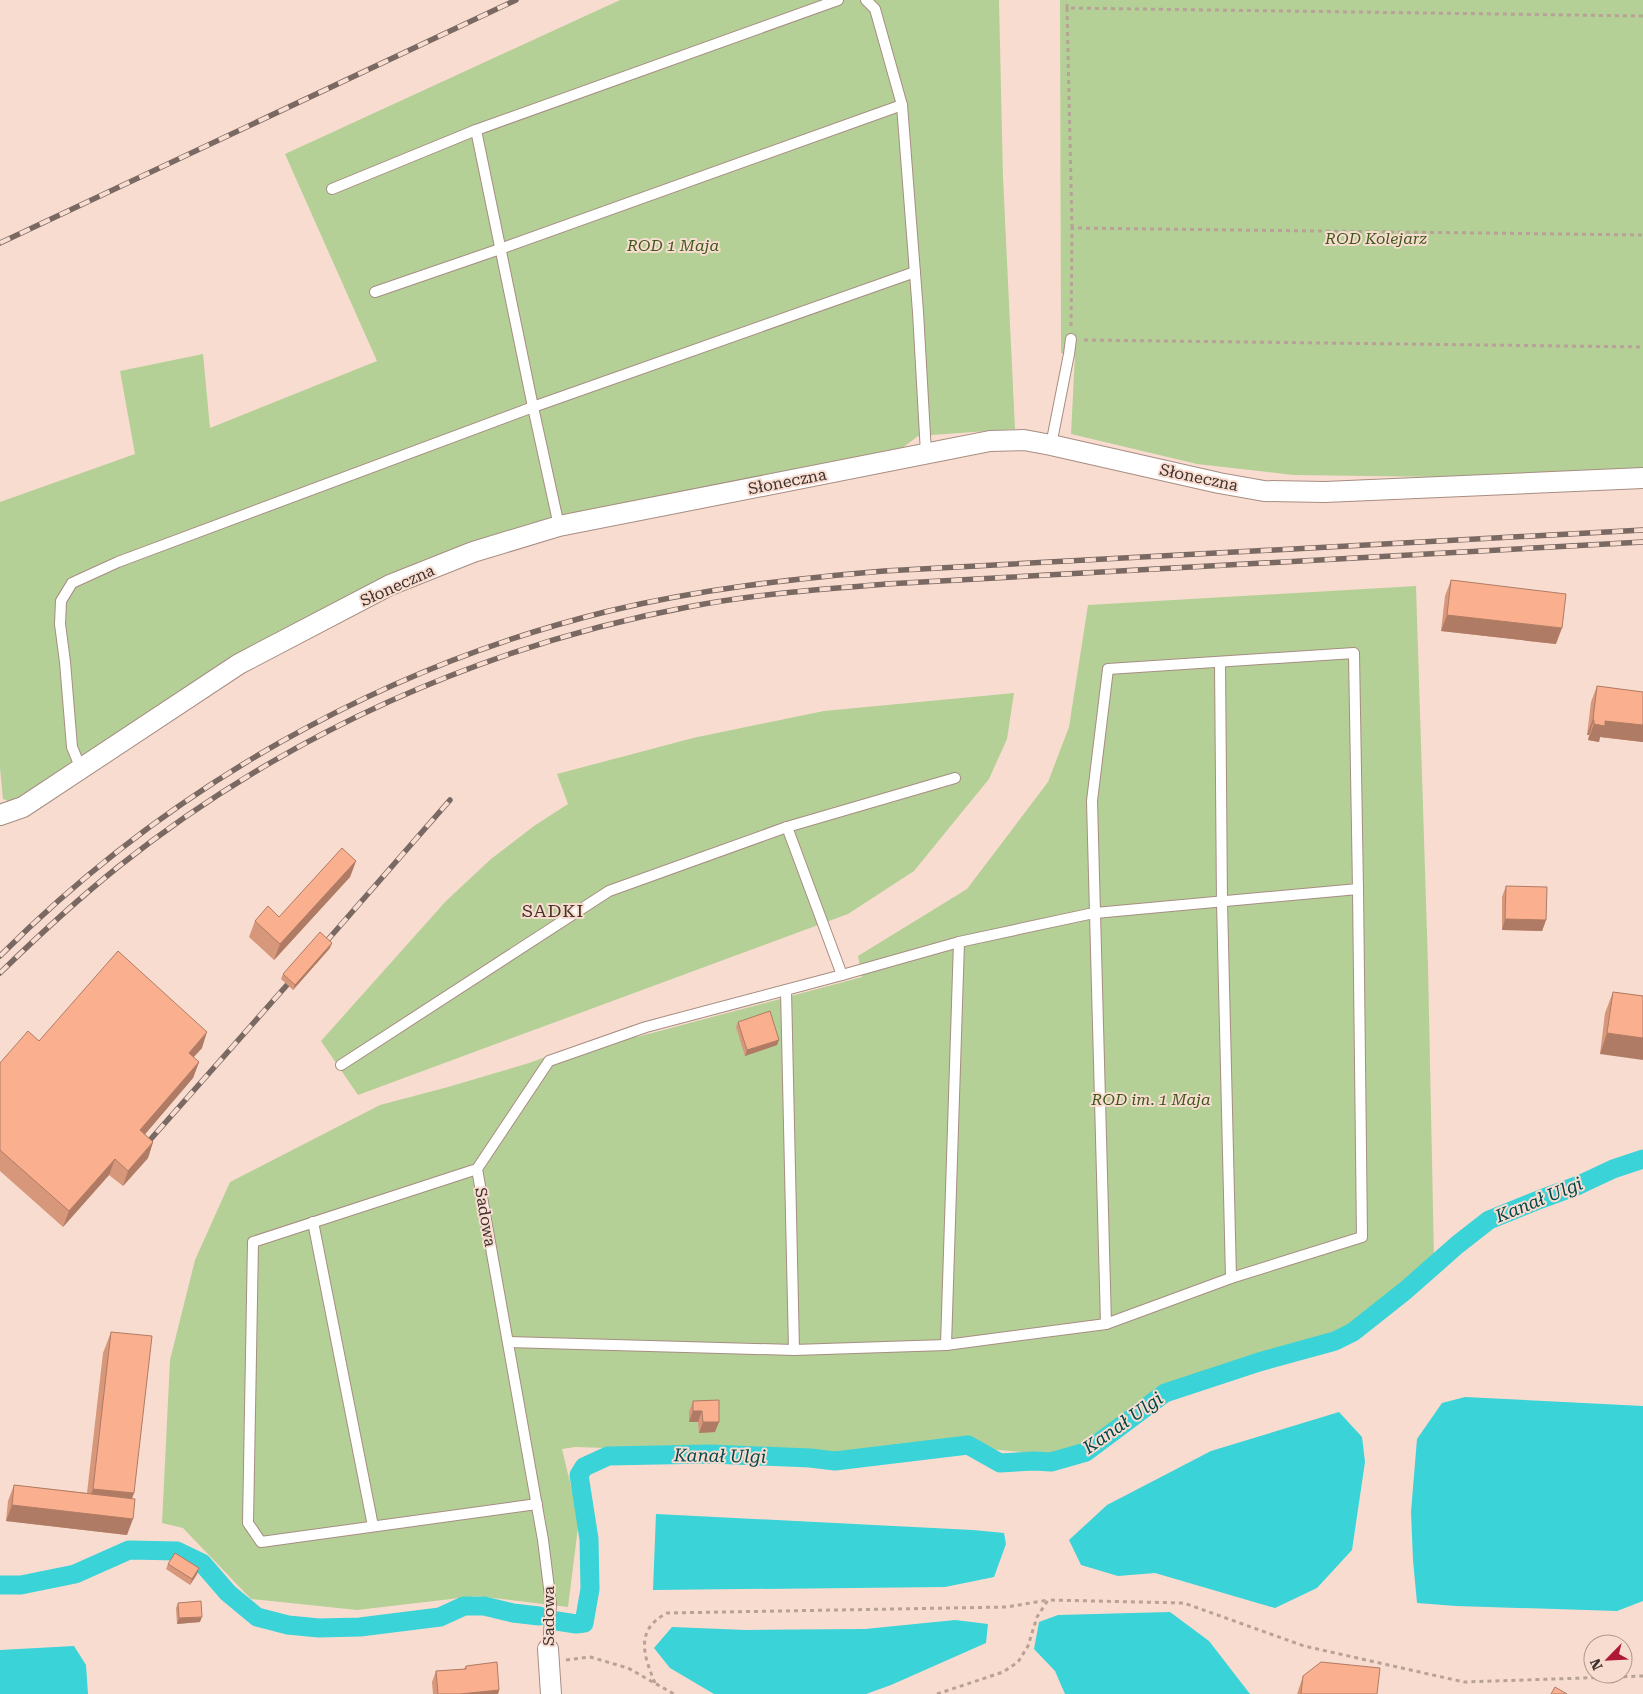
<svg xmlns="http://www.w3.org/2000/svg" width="1643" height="1694" font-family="'Roboto Serif',serif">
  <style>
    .green { fill: #b4d097 }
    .water { fill: #39d3d8 }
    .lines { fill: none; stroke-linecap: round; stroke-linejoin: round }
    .canal { stroke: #39d3d8; stroke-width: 19 }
    .service-casing { stroke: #a78d82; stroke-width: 12 }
    .minor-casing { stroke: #a78d82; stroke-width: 22 }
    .path { stroke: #b8a197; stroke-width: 3; stroke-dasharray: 4 4; stroke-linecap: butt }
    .service { stroke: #fff; stroke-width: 10 }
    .minor { stroke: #fff; stroke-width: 20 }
    .rail-casing { stroke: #7a6962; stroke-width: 5.5 }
    .rail { stroke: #f9dcd0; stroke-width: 4; stroke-dasharray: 11; stroke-linecap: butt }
    .wall { fill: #d7977b }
    .shaded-wall { fill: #af7b64 }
    .building { fill: #fab08f; stroke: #af7b64 }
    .labels { text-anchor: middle; stroke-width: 4; stroke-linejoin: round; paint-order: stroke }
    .park-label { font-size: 16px; font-style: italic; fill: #3e581c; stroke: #f9dcd0 }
    .street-label { font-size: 16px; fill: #3c312c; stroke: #f9dcd0 }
    .neighbourhood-label { font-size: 18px; letter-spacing: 1px; fill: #473128; stroke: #f9dcd0 }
    .water-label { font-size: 18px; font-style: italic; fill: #01484a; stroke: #f9dcd0 }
  </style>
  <rect width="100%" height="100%" fill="#f9dcd0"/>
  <g class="green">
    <polygon points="620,0 999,0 1003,177 1015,429 918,436 901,449 410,567 16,804 3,799 0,768 0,502 135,454 120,371 203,354 210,428 377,361 285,154"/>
    <polygon points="1060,0 1643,0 1643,470 1443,477 1293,475 1197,464 1071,434 1075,355 1061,353"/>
    <polygon points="1416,586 1428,965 1434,1258 1345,1332 1160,1389 1092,1446 1063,1456 947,1445 834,1457 766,1453 575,1447 562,1449 579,1520 568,1607 477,1596 357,1610 251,1599 183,1528 162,1523 170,1360 195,1260 230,1182 380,1105 448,1087 529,1063 633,1025 637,1037 862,977 858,956 967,889 1048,782 1069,727 1088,605"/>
    <polygon points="1014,693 1007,739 989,779 914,871 848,914 358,1095 321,1041 446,901 491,859 534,826 568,804 557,774 693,738 824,711"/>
  </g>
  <g class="water">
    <polygon points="1465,1397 1643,1406 1643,1601 1617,1611 1456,1606 1417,1603 1413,1560 1411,1512 1417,1439 1442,1403"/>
    <polygon points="1339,1412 1362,1437 1365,1462 1352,1550 1317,1588 1275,1608 1155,1573 1118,1576 1081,1565 1069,1540 1107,1505 1211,1451"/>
    <polygon points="656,1514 973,1530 1004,1533 1006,1544 994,1577 945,1587 653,1590"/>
    <polygon points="1170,1612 1209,1641 1250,1694 1065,1694 1055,1671 1034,1649 1039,1622 1058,1615"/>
    <polygon points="955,1620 988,1624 986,1643 891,1685 866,1694 714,1694 670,1668 654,1648 672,1627 746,1630 865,1629"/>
    <polygon points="74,1646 86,1665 88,1694 0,1694 0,1650"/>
  </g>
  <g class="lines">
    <g class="canal">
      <polyline points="0,1585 21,1585 75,1574 129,1550 177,1551 202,1563 228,1593 257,1617 288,1625 319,1628 360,1627 440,1617 464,1606 484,1606 513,1613 539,1616"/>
      <polyline points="557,1621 576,1624 584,1623 590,1589 589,1539 579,1475 584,1467 608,1456 710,1454 810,1458 835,1461 968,1445 1000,1463 1034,1461 1051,1462 1086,1452 1165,1393 1259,1362 1335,1341 1353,1332 1406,1290 1457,1245 1489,1220 1541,1199 1579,1185 1613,1169 1643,1159"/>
    </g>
    <g class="service-casing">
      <g id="service">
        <polyline points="838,0 476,130 533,407 915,272"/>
        <polyline points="866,0 875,9 902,105 918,312 926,453"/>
        <polyline points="332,189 476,130"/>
        <polyline points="375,292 500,249 902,105"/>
        <polyline points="1051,445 1069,354 1071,339"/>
        <polyline points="1220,662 1222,902 1231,1278 1362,1237 1358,889"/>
        <polyline points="81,769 72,747 65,662 60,624 61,601 72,583 118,562 533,407 559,526"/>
        <polyline points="787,827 842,975"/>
        <polyline points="959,942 946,1345 1106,1324"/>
        <polyline points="786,990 794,1350 946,1345"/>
        <polyline points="341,1065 609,891 787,827 955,778"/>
        <polyline points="477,1169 253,1242 248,1523 261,1542 537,1504"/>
        <polyline points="313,1222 373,1526"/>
        <polyline points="508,1342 794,1350"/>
        <polyline points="548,1649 551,1604 543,1540 477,1169 549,1061 646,1027 842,975 959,942 1089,914 1095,913 1358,889 1354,653 1108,669 1092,801 1106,1324 1231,1278"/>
      </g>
    </g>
    <g class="minor-casing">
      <g id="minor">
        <polyline points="0,815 23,807 239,664 390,585 473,552 559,526 990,441 1024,440 1051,445 1219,483 1264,491 1325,492 1643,478"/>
        <polyline points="548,1649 551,1694"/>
      </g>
    </g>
    <g class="path">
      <polyline points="1067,8 1067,0"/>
      <polyline points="1072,228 1067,8 1643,16"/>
      <polyline points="1071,326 1072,228 1643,235"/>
      <polyline points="1084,340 1643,347"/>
      <polyline points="566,1660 590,1657 628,1668 674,1694"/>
      <path d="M655,1683C643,1654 635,1630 667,1613L1007,1607L1048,1600"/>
      <polyline points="937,1694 1003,1672 1018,1662 1028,1646 1037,1617 1048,1600 1184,1603 1304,1646 1464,1682 1643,1676"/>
    </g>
    <use href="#service" class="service"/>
    <use href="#minor" class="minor"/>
    <g class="rail-casing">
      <g id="rail">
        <polyline points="0,243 516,0"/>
        <polyline points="325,943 450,800"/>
        <path d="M0,956C166,789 380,667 609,611C700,589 791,579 884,571L1643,530"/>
        <path d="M0,973C38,936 77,900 118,867C285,734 484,645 693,606C757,594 822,589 886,584L1643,542"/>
        <polyline points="142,1149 287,985"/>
      </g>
    </g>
    <use href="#rail" class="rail"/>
  </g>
  <g class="wall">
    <polygon points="1451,580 1556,644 1441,631 1445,596"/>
    <polygon points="1597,686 1643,692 1643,742 1600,737 1599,742 1588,740 1589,735 1587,735 1591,702"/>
    <polygon points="356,861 350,877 274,960 249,937 255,921 279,917"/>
    <polygon points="1506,886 1546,920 1542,931 1502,930 1502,897"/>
    <polygon points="330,948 293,990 281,979 283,974"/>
    <polygon points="1613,992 1643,996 1600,1054 1605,1013"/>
    <polygon points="738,1022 779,1040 777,1045 745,1056 736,1027"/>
    <polygon points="39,1041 202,1048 193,1057 199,1062 193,1078 145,1134 153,1142 148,1158 123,1186 109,1175 63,1227 0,1171 0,1063"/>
    <polygon points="111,1332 134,1493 132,1498 127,1535 6,1521 8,1501 14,1485 87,1493 103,1353"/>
    <polygon points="719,1400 715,1432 699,1433 698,1422 689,1422 689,1412 693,1401"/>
    <polygon points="168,1564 199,1568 197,1574 190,1585 166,1569"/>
    <polygon points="178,1603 200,1622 177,1624 176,1608"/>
    <polygon points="466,1666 499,1690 498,1694 433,1694 432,1682 436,1671 464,1669"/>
    <polygon points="1303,1676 1377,1694 1297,1694"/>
  </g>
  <g class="shaded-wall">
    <polygon points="1447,615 1562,628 1556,644 1441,631"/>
    <polygon points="1593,719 1594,720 1589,735 1587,735"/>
    <polygon points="1605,721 1643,725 1643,742 1600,737 1599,742 1588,740 1594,724"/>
    <polygon points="356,861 350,877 274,960 280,944"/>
    <polygon points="1505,919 1546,920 1542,931 1502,930"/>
    <polygon points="332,943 330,948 293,990 295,985"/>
    <polygon points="207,1032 202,1048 183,1069 189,1053"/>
    <polygon points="1607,1033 1643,1038 1643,1060 1600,1054"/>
    <polygon points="779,1040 777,1045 745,1056 747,1050"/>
    <polygon points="199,1062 193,1078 135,1146 140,1130"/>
    <polygon points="153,1142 148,1158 123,1186 128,1171"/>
    <polygon points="115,1159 109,1175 63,1227 69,1211"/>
    <polygon points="693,1411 702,1411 698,1422 689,1422"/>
    <polygon points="703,1422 719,1422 715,1432 699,1433"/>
    <polygon points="93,1489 134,1493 126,1514 85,1510"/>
    <polygon points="12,1505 133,1519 127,1535 6,1521"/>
    <polygon points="199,1568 197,1574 190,1585 192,1579"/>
    <polygon points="202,1617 200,1622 177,1624 179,1618"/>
    <polygon points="499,1690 498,1694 460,1694"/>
  </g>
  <g class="building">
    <polygon points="1451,580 1566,594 1562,628 1447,615"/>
    <polygon points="1597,686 1643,692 1643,725 1605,721 1605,726 1594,724 1594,720 1593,719"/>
    <polygon points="342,848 356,861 280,944 255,921 268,906 279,917"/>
    <polygon points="1506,886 1547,887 1546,920 1505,919"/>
    <polygon points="320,932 332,943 295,985 283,974"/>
    <polygon points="118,951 207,1032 189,1053 199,1062 140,1130 153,1142 128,1171 115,1159 69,1211 0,1150 0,1063 28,1031 39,1041"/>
    <polygon points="1613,992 1643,996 1643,1038 1607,1033"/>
    <polygon points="770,1011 779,1040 747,1050 738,1022"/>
    <polygon points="111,1332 152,1336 134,1493 93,1489"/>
    <polygon points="719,1400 719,1422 703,1422 702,1411 693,1411 693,1401"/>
    <polygon points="14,1485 135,1499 133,1519 12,1505"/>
    <polygon points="175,1553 199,1568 192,1579 168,1564"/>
    <polygon points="201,1601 202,1617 179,1618 178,1603"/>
    <polygon points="497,1662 499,1690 460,1694 438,1694 436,1671 466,1669 466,1666"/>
    <polygon points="1321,1662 1380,1668 1377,1694 1301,1694 1303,1676"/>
    <polygon points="1555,1687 1567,1694 1551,1694"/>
  </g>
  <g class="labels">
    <g class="park-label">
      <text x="1376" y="244">ROD Kolejarz</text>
      <text x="673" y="251">ROD 1 Maja</text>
      <text x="1151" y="1105">ROD im. 1 Maja</text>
    </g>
    <g class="street-label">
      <text transform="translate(1199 477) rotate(12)" y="6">Słoneczna</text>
      <text transform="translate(787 481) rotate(-11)" y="6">Słoneczna</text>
      <text transform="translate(397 585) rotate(-24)" y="6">Słoneczna</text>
      <text transform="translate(486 1217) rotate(80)" y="6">Sadowa</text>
      <text transform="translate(548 1616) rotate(-90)" y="6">Sadowa</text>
    </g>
    <g class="neighbourhood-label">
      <text x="553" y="917">SADKI</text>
    </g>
    <g class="water-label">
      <text transform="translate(1539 1200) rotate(-22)" y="6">Kanał Ulgi</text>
      <text transform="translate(1123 1423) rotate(-35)" y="6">Kanał Ulgi</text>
      <text transform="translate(720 1456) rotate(1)" y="6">Kanał Ulgi</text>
    </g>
  </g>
  <g transform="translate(1608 1659) rotate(246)"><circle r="24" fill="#f9dcd0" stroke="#ad988e"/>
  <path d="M0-4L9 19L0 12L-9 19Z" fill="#ae1a36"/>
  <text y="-8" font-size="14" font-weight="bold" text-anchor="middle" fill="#3c312c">N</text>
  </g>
</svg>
